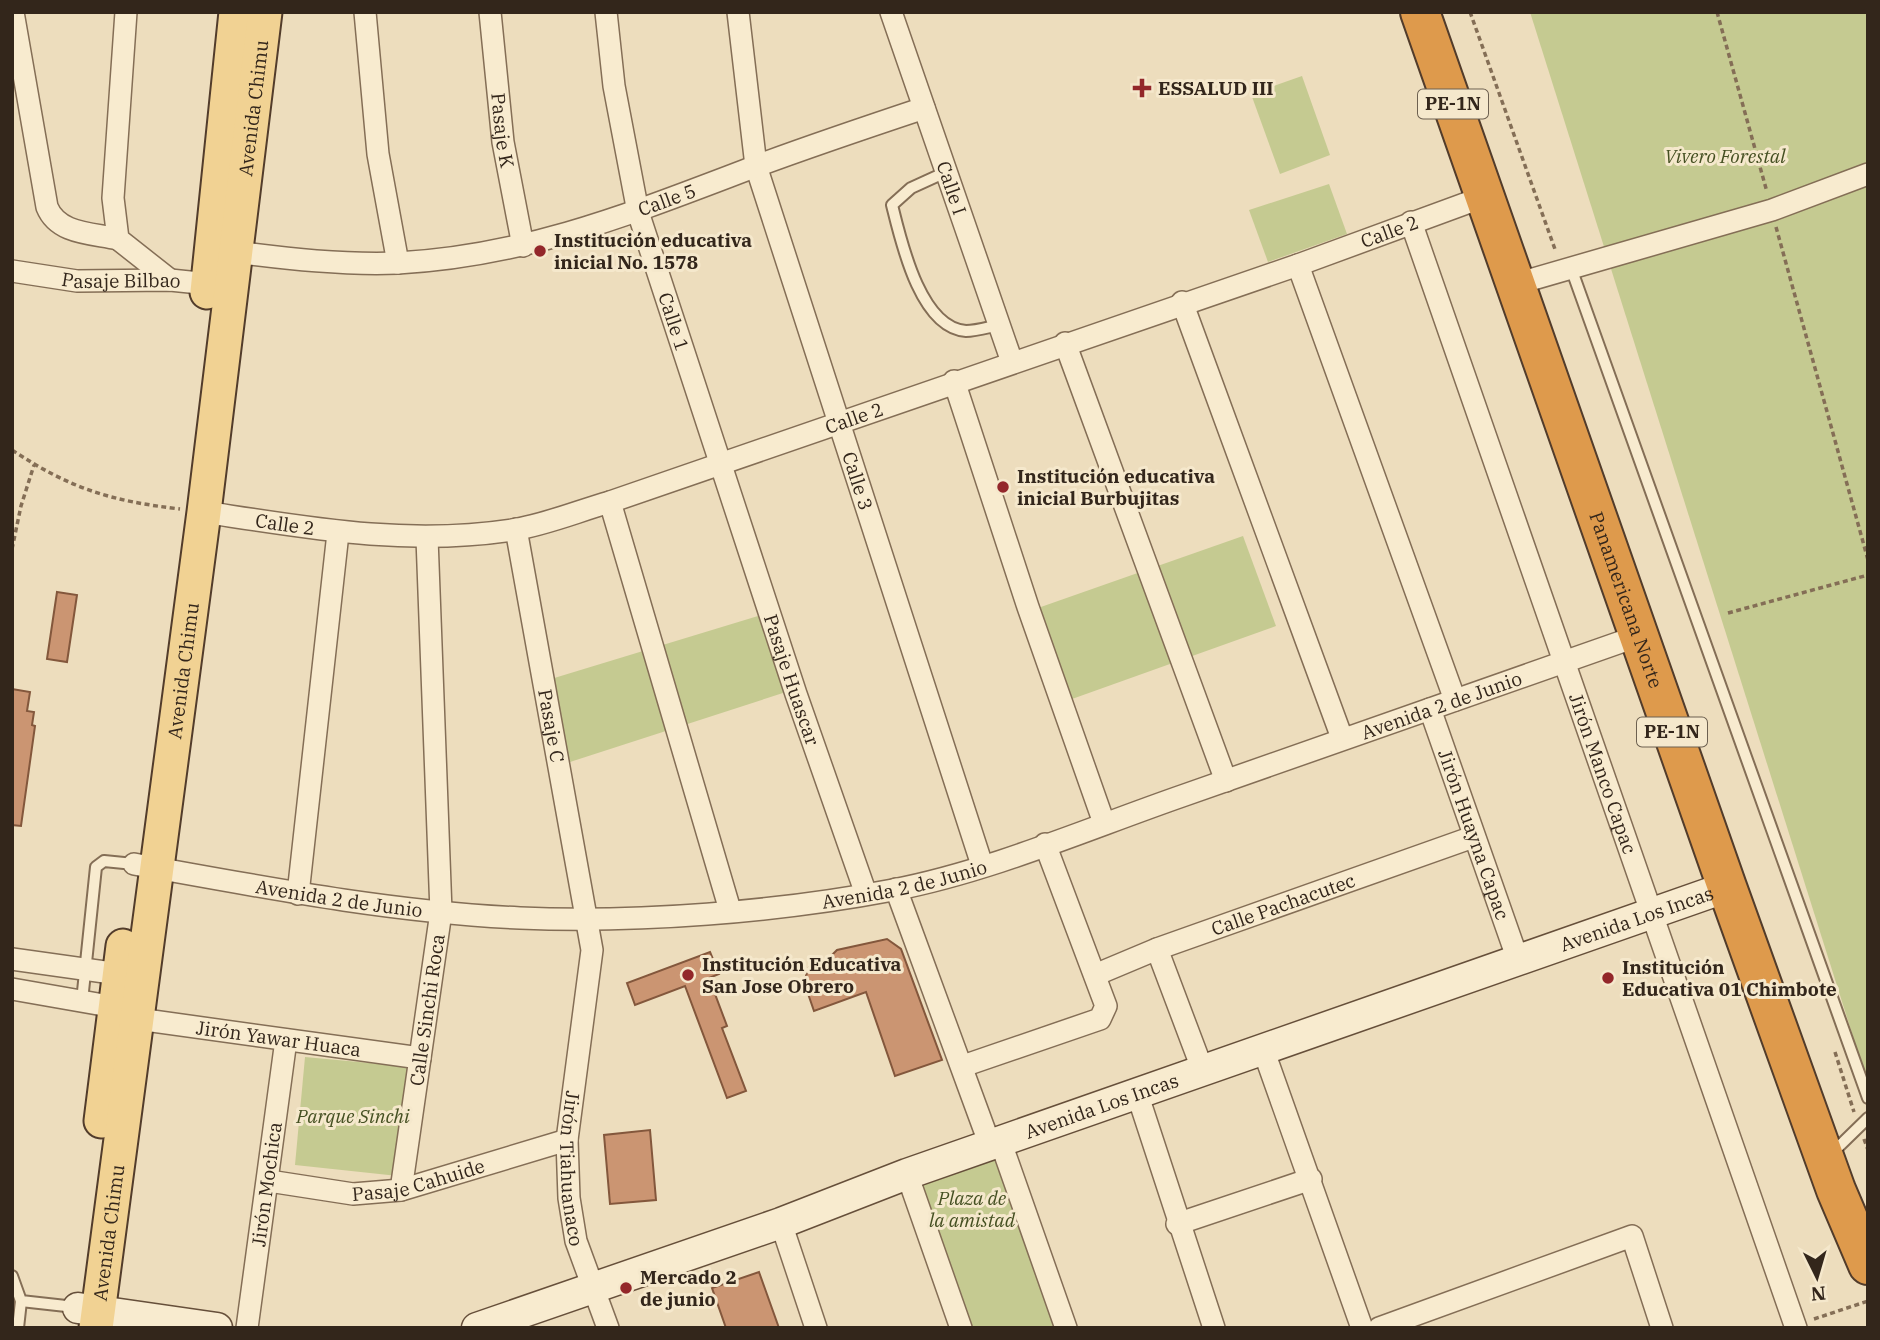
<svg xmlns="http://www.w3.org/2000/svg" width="1880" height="1340" font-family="'IBM Plex Serif',serif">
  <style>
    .green { fill: #c5ca91 }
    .building { fill: #cb9572; stroke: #83573c; stroke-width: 2 }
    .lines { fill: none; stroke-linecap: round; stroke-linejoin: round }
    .lane-casing { stroke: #846e56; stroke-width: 14 }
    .street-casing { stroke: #846e56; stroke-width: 24 }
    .secondary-casing { stroke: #664f3a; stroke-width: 33 }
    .primary-casing { stroke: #523c2b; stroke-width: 37 }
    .highway-casing { stroke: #523c2b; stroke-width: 42 }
    .path { stroke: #846e56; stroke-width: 3.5; stroke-dasharray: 5 3.5; stroke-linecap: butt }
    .lane { stroke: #f8ebcf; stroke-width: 10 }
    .street { stroke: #f8ebcf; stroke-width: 21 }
    .secondary { stroke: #f8ebcf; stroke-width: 30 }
    .primary { stroke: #f1d293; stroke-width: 33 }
    .highway { stroke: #de9a4c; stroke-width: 38 }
    .poi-dot { fill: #93272a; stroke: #f5e8cc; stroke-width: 2.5 }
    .labels { text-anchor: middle; stroke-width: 6; stroke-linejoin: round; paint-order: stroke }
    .shield { fill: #f5e8cc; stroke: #6d6050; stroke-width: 2 }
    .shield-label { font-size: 18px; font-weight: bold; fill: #33261b }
    .poi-label { font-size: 19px; font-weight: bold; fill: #33261b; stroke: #f5e8cc; text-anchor: start }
    .street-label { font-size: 19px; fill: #33261b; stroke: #f5e8cc }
    .park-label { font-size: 19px; font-style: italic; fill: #455022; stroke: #f5e8cc }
  </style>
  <rect width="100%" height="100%" fill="#edddbd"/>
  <g class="green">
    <polygon points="1530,12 1868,12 1868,1084"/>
    <polygon points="1302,76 1330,155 1280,174 1251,94"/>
    <polygon points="1329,184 1347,234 1268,262 1249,210"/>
    <polygon points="1243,536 1276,626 1072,699 1038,608"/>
    <polygon points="758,616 786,692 570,762 551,679"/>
    <polygon points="305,1057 412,1067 398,1176 295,1165"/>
    <polygon points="1001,1143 1066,1328 962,1328 907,1174"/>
  </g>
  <g class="building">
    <polygon points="57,592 77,595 67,662 47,659"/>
    <polygon points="12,689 30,692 27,711 34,712 32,725 35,726 21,826 12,825"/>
    <polygon points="887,939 901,949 942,1060 895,1076 866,992 814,1011 804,982 809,967 826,961 837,950"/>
    <polygon points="710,952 719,974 709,978 727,1026 722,1028 746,1091 727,1098 685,986 635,1005 627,983"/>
    <polygon points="650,1130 656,1200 610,1204 604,1135"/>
    <polygon points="759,1272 779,1328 726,1328 712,1288"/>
  </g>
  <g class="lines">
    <g class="lane-casing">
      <g id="lane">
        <path d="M946,172L911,188L892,205C901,241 920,328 966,331C976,331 989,327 999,325"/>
        <polyline points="1571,268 1868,1098"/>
        <polyline points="82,1001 96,867 104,861 134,864"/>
        <polyline points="1830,1155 1868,1118"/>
        <polyline points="12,1276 21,1301 75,1307"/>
        <polyline points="18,1328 21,1301"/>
      </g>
    </g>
    <g class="street-casing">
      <g id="street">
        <path d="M13,12L47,207C58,234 91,233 118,239"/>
        <polyline points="126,12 113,198 118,239 170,280"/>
        <polyline points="365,12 378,154 398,263"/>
        <path id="s1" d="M490,12L503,142L523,246"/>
        <path id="s2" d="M606,12L614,86L638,212L796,694L866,894"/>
        <path id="s3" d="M738,12L756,166L982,865"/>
        <path id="s4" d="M891,12L1012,362"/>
        <path id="s5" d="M1411,222L1796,1328"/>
        <path id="s6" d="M235,252C289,259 343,265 398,263C528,256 635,212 754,167C810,146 867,127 924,108"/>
        <polyline points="1298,265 1455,700"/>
        <path id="s7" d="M12,271L77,281L170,280L219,285"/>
        <polyline points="1516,284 1772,210 1868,174"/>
        <polyline points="1182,302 1342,738"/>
        <polyline points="1065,343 1226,781"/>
        <polyline points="954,381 1028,607 1104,823"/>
        <polyline points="610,502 730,910"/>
        <path id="s8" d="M204,512C309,528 406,546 512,530C545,525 578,511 610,502L1298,265L1486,196"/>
        <path id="s9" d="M516,529L592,950L567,1140L569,1198L576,1241L608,1328"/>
        <path id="s10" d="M1430,709L1518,960"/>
        <path id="s11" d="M134,864C262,887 390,912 520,918C638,923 777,912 893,890C991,871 1087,829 1182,796C1334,743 1486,690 1638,636"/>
        <polyline points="896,889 990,1145"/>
        <polyline points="298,894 338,533"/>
        <polyline points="1157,949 1203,1071"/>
        <polyline points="12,959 119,974"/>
        <path id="s12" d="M1095,975L1157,949L1473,837"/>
        <polyline points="12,989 115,1007"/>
        <path id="s13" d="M138,1019L420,1058"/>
        <polyline points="1263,1049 1362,1328"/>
        <polyline points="963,1066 1100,1019 1106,1006 1045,844"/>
        <polyline points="1137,1093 1214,1328"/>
        <polyline points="1001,1143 1066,1328"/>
        <polyline points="907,1174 961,1328"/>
        <path id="s14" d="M269,1181L353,1194L401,1190L567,1140"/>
        <path id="s15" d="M401,1190L441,912L427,538"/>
        <polyline points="781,1223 816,1328"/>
        <polyline points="1177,1224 1311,1179"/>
        <path id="s16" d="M247,1328L286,1040"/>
        <polyline points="1379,1328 1632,1236 1662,1328"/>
      </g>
    </g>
    <g class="secondary-casing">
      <g id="secondary">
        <polyline points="78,1308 217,1328"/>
        <path id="s17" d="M477,1328L781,1223L907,1174L1727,887"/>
      </g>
    </g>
    <g class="primary-casing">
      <g id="primary">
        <polyline points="207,292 236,12"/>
        <polyline points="101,1121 123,946"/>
        <path id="s18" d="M96,1328L204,512L265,12"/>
      </g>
    </g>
    <g class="highway-casing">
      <g id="highway">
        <path id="s19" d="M1420,12L1727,887L1836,1190L1868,1265"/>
      </g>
    </g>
    <g class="path">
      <polyline points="1470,12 1556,252"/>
      <polyline points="1717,12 1767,192"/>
      <polyline points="1776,227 1868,560"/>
      <path d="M12,450C71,489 111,501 180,509"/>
      <polyline points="12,549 21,506 34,465"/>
      <polyline points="1728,613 1868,575"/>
      <polyline points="1835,1052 1854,1112"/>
      <polyline points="1864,1139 1868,1150"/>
      <polyline points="1814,1319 1868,1301"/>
    </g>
    <use href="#lane" class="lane"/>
    <use href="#street" class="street"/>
    <use href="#secondary" class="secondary"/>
    <use href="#primary" class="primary"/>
    <use href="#highway" class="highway"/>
  </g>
  <g class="poi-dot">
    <path d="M1138.5 77.5h7v7h7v7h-7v7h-7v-7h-7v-7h7z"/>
    <circle cx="540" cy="251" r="7"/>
    <circle cx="1003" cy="487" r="7"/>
    <circle cx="688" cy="975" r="7"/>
    <circle cx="1608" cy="978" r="7"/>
    <circle cx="626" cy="1288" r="7"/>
  </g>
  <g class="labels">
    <g class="shield">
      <rect x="1418" y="89.5" width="70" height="29" rx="5"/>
      <rect x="1637" y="717.5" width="70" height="29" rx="5"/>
    </g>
    <g class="shield-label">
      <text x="1453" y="110">PE-1N</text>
      <text x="1672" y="738">PE-1N</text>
    </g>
    <g class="poi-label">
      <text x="1158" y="95">ESSALUD III</text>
      <text x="554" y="247">Institución educativa<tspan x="554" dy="22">inicial No. 1578</tspan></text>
      <text x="1017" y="483">Institución educativa<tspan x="1017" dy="22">inicial Burbujitas</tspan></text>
      <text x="702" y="971">Institución Educativa<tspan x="702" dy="22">San Jose Obrero</tspan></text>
      <text x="1622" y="974">Institución<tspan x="1622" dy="22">Educativa 01 Chimbote</tspan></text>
      <text x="640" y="1284">Mercado 2<tspan x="640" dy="22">de junio</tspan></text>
    </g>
    <g class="street-label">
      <text dy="7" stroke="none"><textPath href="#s18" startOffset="1230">Avenida Chimu</textPath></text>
      <text dy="7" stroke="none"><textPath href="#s1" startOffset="119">Pasaje K</textPath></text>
      <text dy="7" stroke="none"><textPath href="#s4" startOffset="186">Calle I</textPath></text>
      <text dy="7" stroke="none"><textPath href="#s6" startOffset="441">Calle 5</textPath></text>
      <text dy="7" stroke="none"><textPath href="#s8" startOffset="1237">Calle 2</textPath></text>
      <text dy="7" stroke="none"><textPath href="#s7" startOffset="110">Pasaje Bilbao</textPath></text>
      <text dy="7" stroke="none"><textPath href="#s2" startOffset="318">Calle 1</textPath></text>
      <text dy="7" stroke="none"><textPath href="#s8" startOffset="670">Calle 2</textPath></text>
      <text dy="7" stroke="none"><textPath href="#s3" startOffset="486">Calle 3</textPath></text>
      <text dy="7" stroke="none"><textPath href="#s8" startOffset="82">Calle 2</textPath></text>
      <text dy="7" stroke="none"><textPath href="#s19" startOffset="623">Panamericana Norte</textPath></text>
      <text dy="7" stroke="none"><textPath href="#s18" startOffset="663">Avenida Chimu</textPath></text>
      <text dy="7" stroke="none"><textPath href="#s2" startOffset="695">Pasaje Huascar</textPath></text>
      <text dy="7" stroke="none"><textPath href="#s11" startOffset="1344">Avenida 2 de Junio</textPath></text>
      <text dy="7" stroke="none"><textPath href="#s9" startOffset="200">Pasaje C</textPath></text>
      <text dy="7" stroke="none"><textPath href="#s5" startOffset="584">Jirón Manco Capac</textPath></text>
      <text dy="7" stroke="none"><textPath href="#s10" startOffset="133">Jirón Huayna Capac</textPath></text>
      <text dy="7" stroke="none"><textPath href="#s11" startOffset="777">Avenida 2 de Junio</textPath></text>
      <text dy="7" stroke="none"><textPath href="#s11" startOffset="208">Avenida 2 de Junio</textPath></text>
      <text dy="7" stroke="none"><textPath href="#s12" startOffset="201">Calle Pachacutec</textPath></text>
      <text dy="7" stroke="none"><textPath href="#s17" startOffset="1230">Avenida Los Incas</textPath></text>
      <text dy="7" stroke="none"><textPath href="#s15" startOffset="182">Calle Sinchi Roca</textPath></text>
      <text dy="7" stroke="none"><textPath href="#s13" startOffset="142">Jirón Yawar Huaca</textPath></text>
      <text dy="7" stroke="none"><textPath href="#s17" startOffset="663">Avenida Los Incas</textPath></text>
      <text dy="7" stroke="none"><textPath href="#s9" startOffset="648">Jirón Tiahuanaco</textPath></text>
      <text dy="7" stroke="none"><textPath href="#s14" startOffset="152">Pasaje Cahuide</textPath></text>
      <text dy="7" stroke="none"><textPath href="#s16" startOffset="145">Jirón Mochica</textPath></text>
      <text dy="7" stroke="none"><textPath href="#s18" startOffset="96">Avenida Chimu</textPath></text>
    </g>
    <g class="park-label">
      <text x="1725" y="163">Vivero Forestal</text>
      <text x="353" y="1123">Parque Sinchi</text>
      <text x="972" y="1205">Plaza de<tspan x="972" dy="22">la amistad</tspan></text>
    </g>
  </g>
  <rect width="1880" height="1340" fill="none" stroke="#33261b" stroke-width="28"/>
  <g transform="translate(1817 1277) rotate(175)" stroke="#f5e8cc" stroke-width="5" paint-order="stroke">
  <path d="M0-5L12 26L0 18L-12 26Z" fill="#33261b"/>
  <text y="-10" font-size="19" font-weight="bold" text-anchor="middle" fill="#33261b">N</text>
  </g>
</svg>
